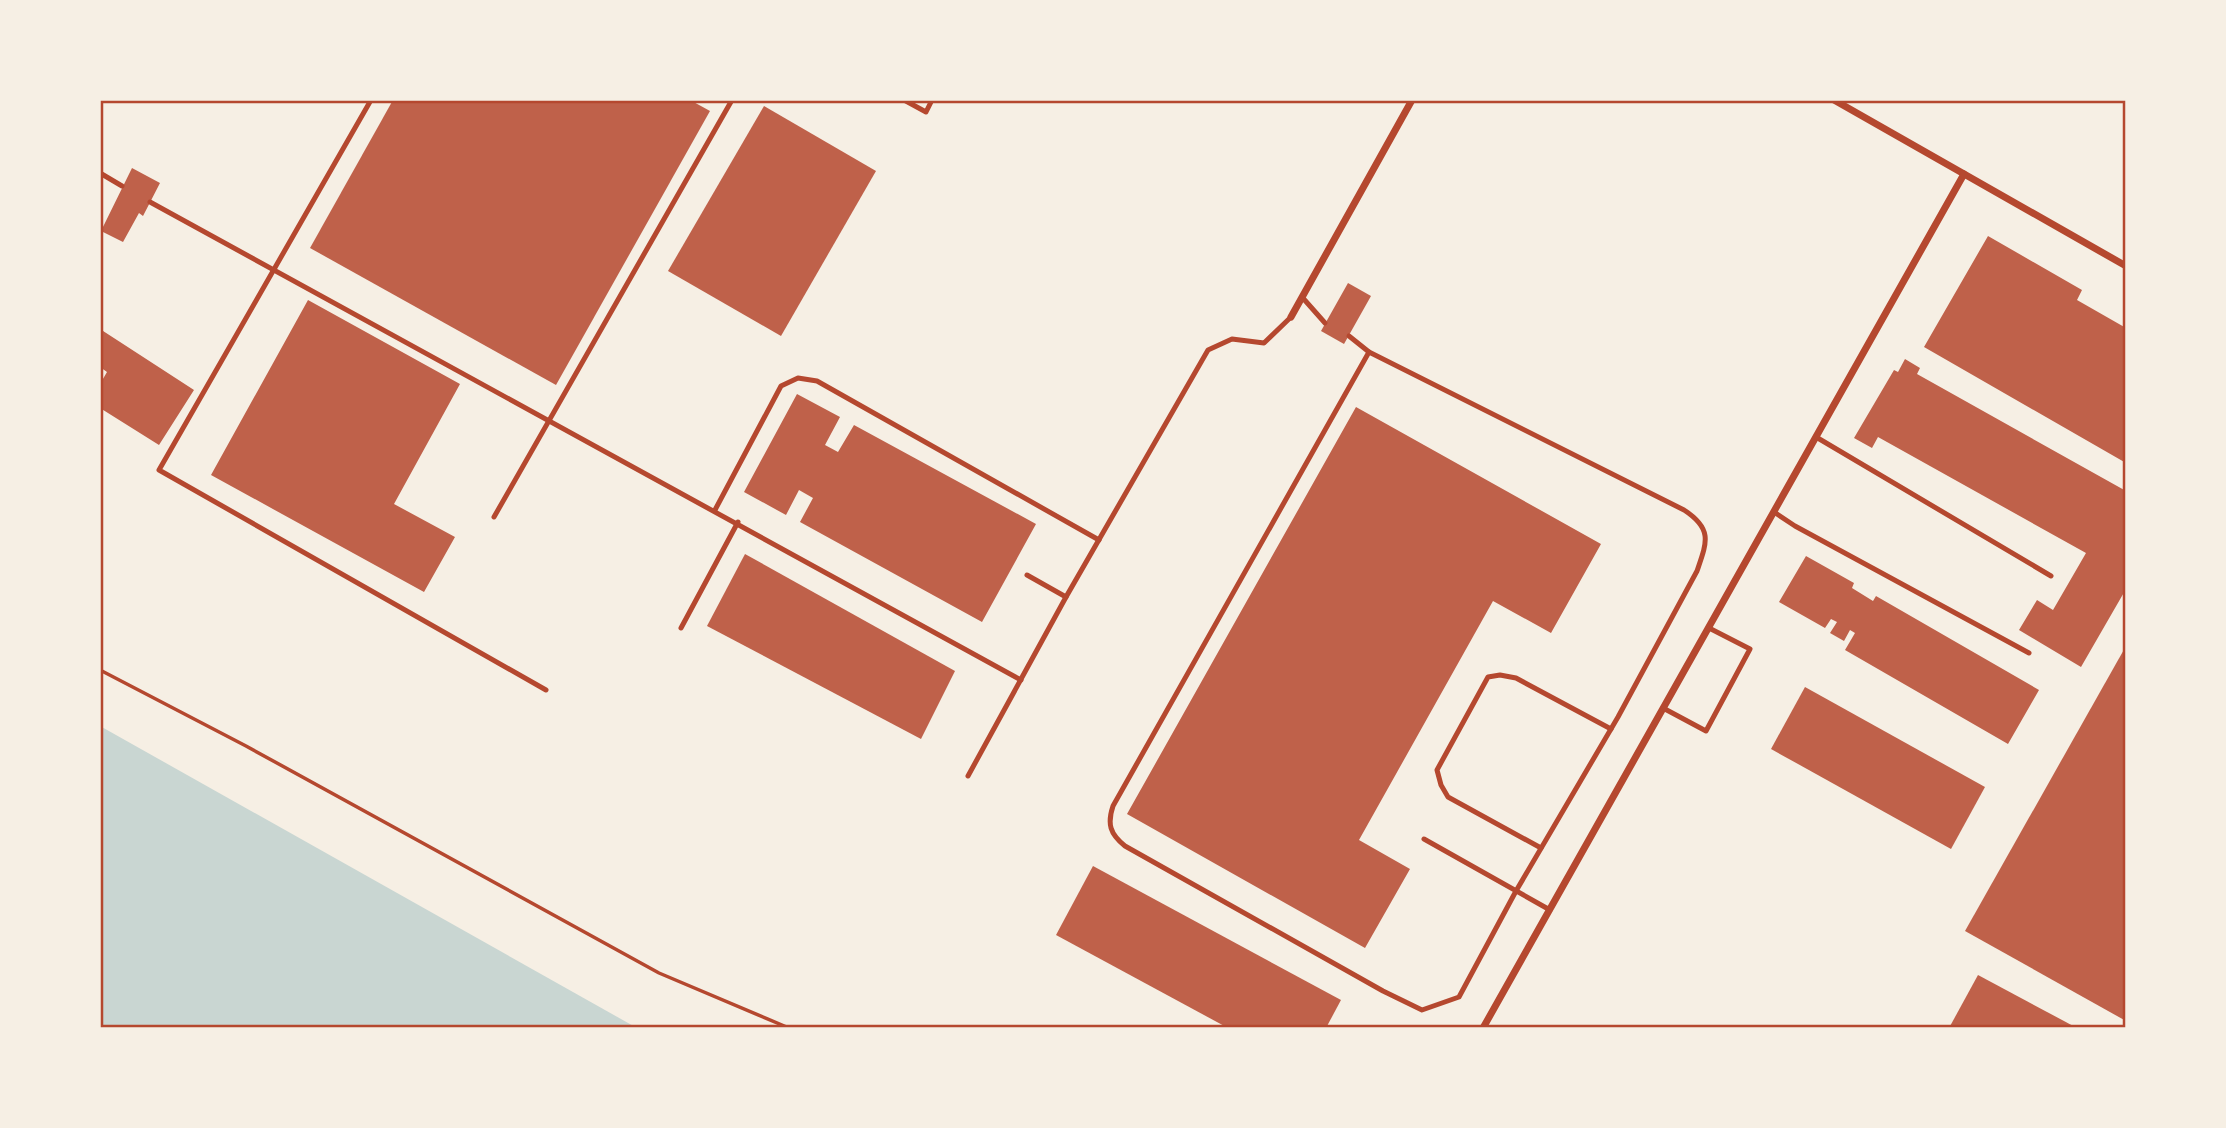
<svg xmlns="http://www.w3.org/2000/svg" width="2226" height="1128" font-family="'IBM Plex Serif',serif">
  <style>
    .water { fill: #c9d6d2 }
    .building { fill: #bf614a }
    .lines { fill: none; stroke-linecap: round; stroke-linejoin: round }
    .path { stroke: #b5482f; stroke-width: 3.5 }
    .service { stroke: #b5482f; stroke-width: 5 }
    .minor { stroke: #b5482f; stroke-width: 7 }
    .neatline { fill: none; stroke: #b5482f; stroke-width: 2.5 }
  </style>
  <rect width="100%" height="100%" fill="#f6efe4"/>
  <polygon class="water" points="100,726 637,1028 100,1028"/>
  <g class="building">
    <polygon points="393,100 690,100 710,111 556,385 310,248"/>
    <polygon points="764,106 876,171 781,336 668,271"/>
    <polygon points="132,168 160,183 143,216 139,213 123,242 101,231"/>
    <polygon points="1988,236 2082,290 2077,300 2126,328 2126,463 1924,347"/>
    <polygon points="1348,283 1371,296 1344,344 1321,331"/>
    <polygon points="308,300 460,384 394,504 455,537 424,592 211,475"/>
    <polygon points="100,329 194,390 159,445 100,408 100,384 107,372 100,367"/>
    <polygon points="1905,359 1920,368 1917,374 2126,491 2126,589 2081,667 2019,630 2037,600 2053,610 2086,553 1878,437 1872,448 1854,438 1894,370 1898,372"/>
    <polygon points="797,394 840,417 825,445 838,452 854,425 1036,524 982,622 800,522 813,498 799,490 786,515 744,492"/>
    <polygon points="1356,407 1601,544 1551,633 1493,601 1359,840 1410,869 1365,948 1127,814"/>
    <polygon points="745,554 955,671 921,739 707,626"/>
    <polygon points="1806,556 1854,583 1852,588 1873,601 1876,596 2039,690 2008,744 1845,650 1855,633 1850,630 1844,641 1830,633 1837,622 1831,619 1825,628 1779,602"/>
    <polygon points="2126,646 2126,1021 1965,931"/>
    <polygon points="1805,687 1985,787 1951,849 1771,749"/>
    <polygon points="1093,866 1341,1000 1326,1028 1228,1028 1056,935"/>
    <polygon points="1978,975 2077,1028 1949,1028"/>
  </g>
  <g class="lines">
    <polyline class="path" points="100,670 246,746 659,973 789,1028"/>
    <g class="service">
      <polyline points="371,100 159,470 546,690"/>
      <polyline points="904,100 926,112 932,100"/>
      <polyline points="100,173 122,186"/>
      <path d="M150,202C440,362 731,519 1021,680"/>
      <polyline points="1302,297 1325,323"/>
      <polyline points="1349,336 1369,352"/>
      <path d="M1369,352L1684,510C1713,529 1707,542 1697,571L1618,717L1516,891L1459,997L1422,1010L1383,991L1125,846C1110,834 1107,824 1113,806Z"/>
      <polyline points="1816,437 2051,576"/>
      <polyline points="715,510 781,386 798,378 817,381 1099,540"/>
      <polyline points="1774,512 1795,526 2029,653"/>
      <polyline points="494,517 732,100"/>
      <polyline points="1027,575 1066,597"/>
      <polyline points="681,628 738,522"/>
      <polyline points="1663,708 1706,731 1750,649 1709,628"/>
      <polyline points="968,776 1066,597 1208,350 1232,339 1264,343 1291,317"/>
      <polyline points="1424,839 1550,910"/>
      <polyline points="1541,848 1448,797 1441,785 1437,770 1488,677 1500,675 1516,678 1611,729"/>
    </g>
    <g class="minor">
      <polyline points="1834,100 2126,266"/>
      <polyline points="1291,317 1412,100"/>
      <polyline points="1483,1028 1964,174"/>
    </g>
  </g>
  <rect width="2226" height="1128" fill="none" stroke="#f6efe4" stroke-width="203"/>
  <rect x="102" y="102" width="2022" height="924" class="neatline"/>
</svg>
